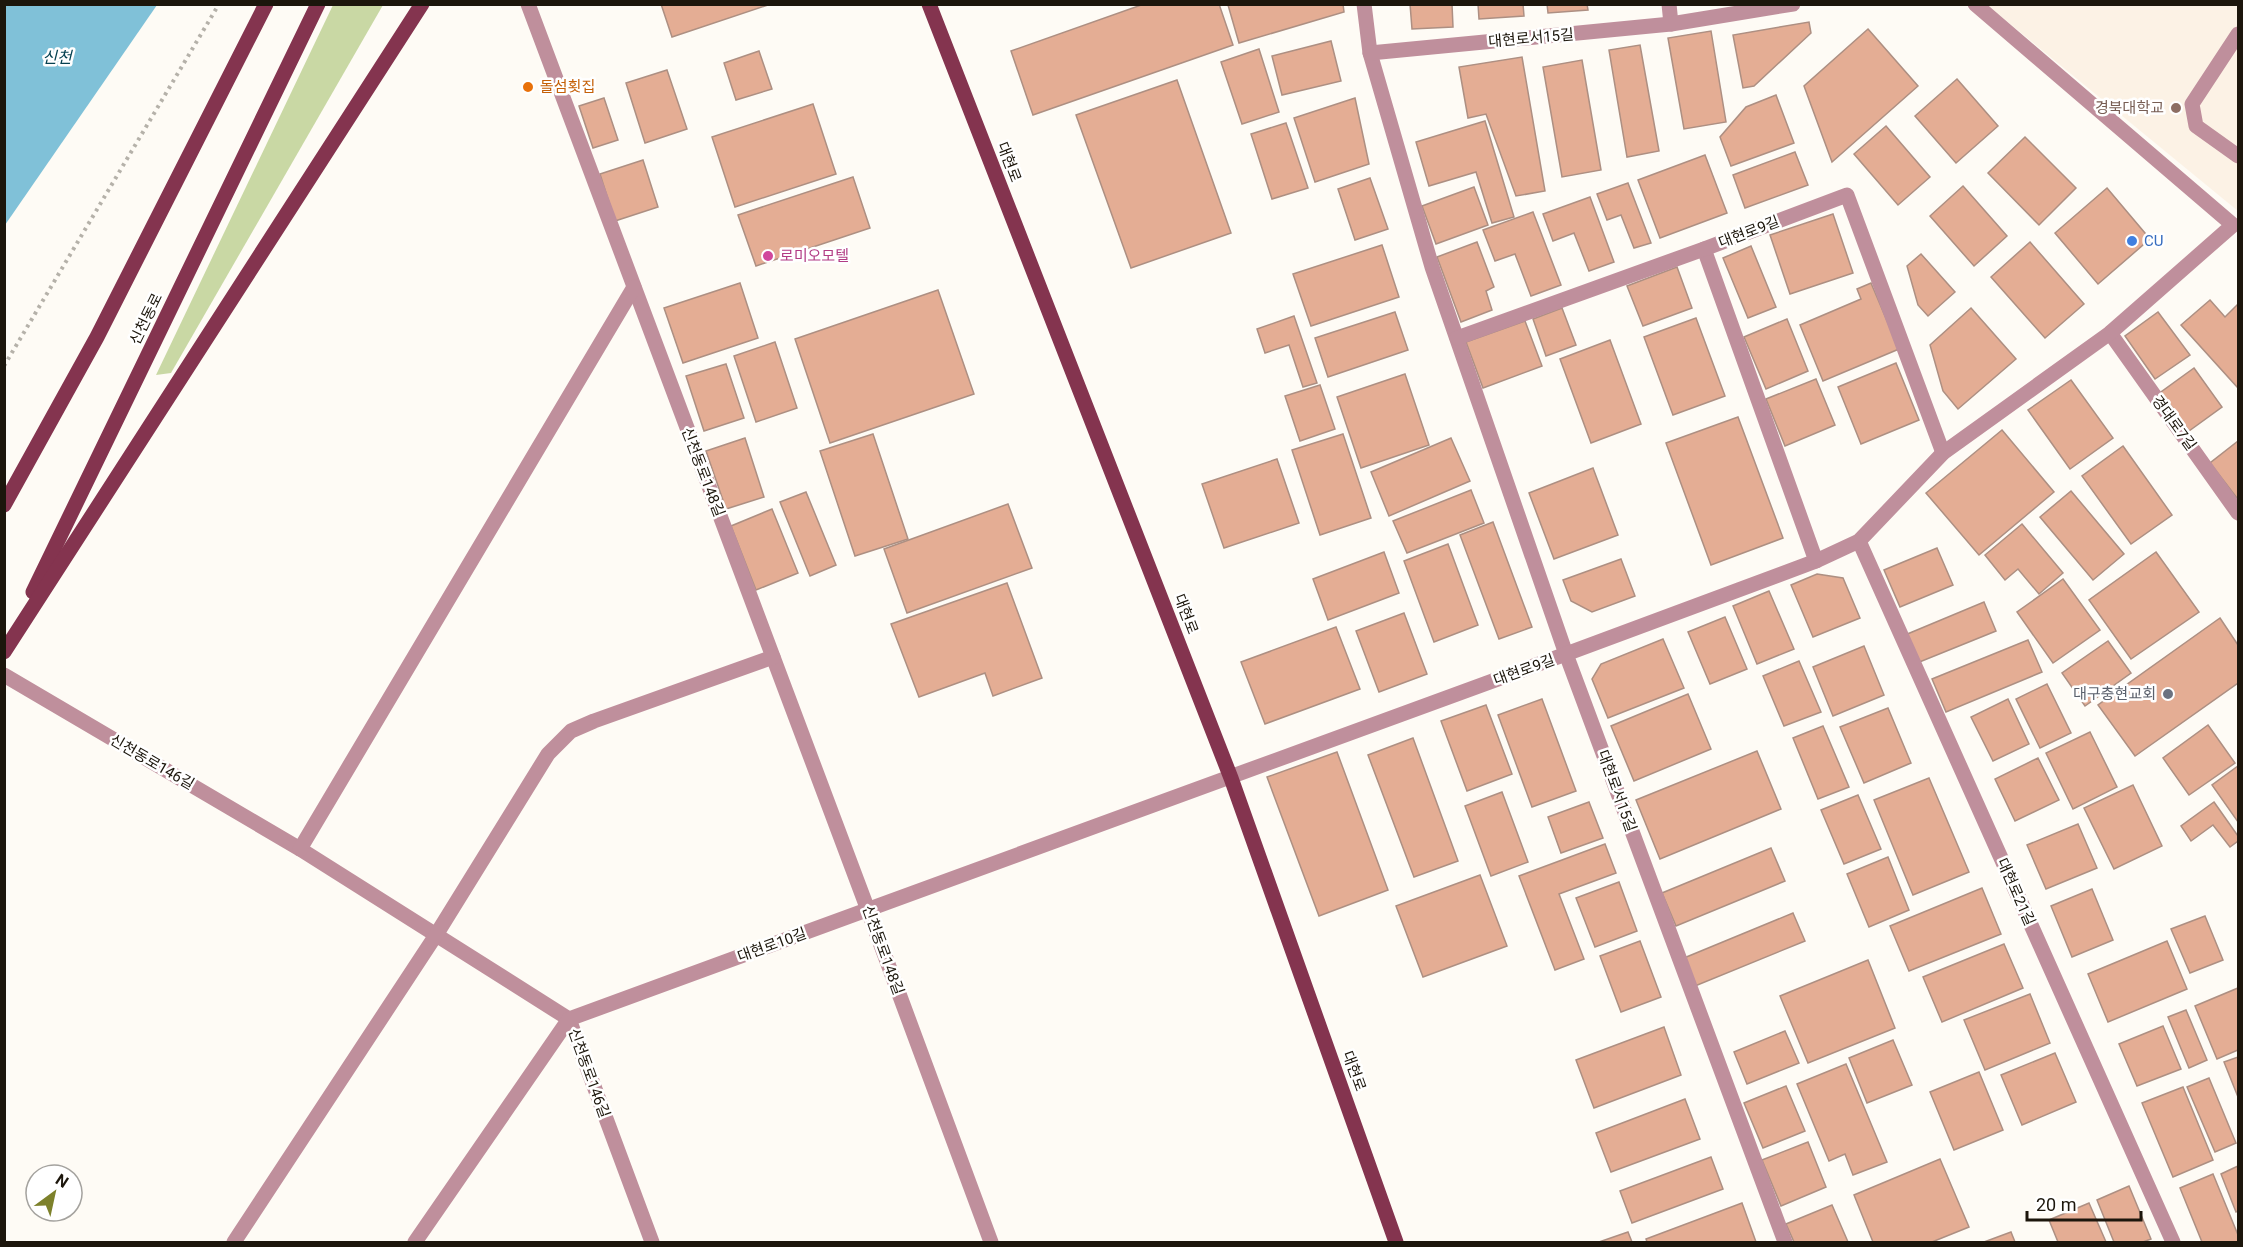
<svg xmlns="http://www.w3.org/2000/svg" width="2243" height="1247" font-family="Roboto,'Noto Sans KR',sans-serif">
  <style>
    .built { fill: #fcf2e5 }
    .green { fill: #c9d8a4 }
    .water { fill: #80c1d8 }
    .building { fill: #e4ad94; stroke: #ad8f82; stroke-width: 1.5 }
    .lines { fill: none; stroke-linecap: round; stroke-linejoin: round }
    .path { stroke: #b5b1a9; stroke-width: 4; stroke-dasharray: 3 4.5; stroke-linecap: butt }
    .minor { stroke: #bf8f9c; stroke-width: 15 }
    .major { stroke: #84344f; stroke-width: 15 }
    .food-dot { fill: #e8710a; stroke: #fff; stroke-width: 2 }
    .education-dot { fill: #8d6e63; stroke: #fff; stroke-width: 2 }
    .shop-dot { fill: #3f7fe0; stroke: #fff; stroke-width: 2 }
    .hotel-dot { fill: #d1479c; stroke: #fff; stroke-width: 2 }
    .worship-dot { fill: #6b7280; stroke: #fff; stroke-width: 2 }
    .labels { text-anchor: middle; stroke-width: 5; stroke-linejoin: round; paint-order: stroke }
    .street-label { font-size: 15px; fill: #1c160c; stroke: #fff }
    .food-label { font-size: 15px; fill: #c56008; stroke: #fff; text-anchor: start }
    .education-label { font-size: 15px; fill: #785e54; stroke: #fff; text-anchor: end }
    .shop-label { font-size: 15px; fill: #366cbe; stroke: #fff; text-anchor: start }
    .hotel-label { font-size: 15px; fill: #b23c85; stroke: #fff; text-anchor: start }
    .worship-label { font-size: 15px; fill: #5b616d; stroke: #fff; text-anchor: end }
    .water-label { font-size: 16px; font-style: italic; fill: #054151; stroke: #fff }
  </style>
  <rect width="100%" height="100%" fill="#fefbf5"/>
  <polygon class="built" points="1987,5 2238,5 2238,211"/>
  <polygon class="green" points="333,5 383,5 171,373 156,375"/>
  <polygon class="water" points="5,4 157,5 5,225 4,5"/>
  <g class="building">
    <polygon points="661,4 771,4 672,37"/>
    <polygon points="1144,4 1219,4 1233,45 1033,115 1011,51"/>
    <polygon points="1343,4 1344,12 1239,43 1228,5"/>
    <polygon points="1410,4 1452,4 1453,27 1412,29"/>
    <polygon points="1478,4 1523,4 1524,16 1479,19"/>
    <polygon points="1547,4 1587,4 1588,10 1548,13"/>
    <polygon points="1809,22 1811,33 1754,86 1743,88 1733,35"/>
    <polygon points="1868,29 1918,86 1832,162 1804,86"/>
    <polygon points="1711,31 1726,122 1684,129 1668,38"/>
    <polygon points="1331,41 1341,81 1282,95 1272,56"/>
    <polygon points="1640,45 1659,151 1627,157 1609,50"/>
    <polygon points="1259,49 1279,112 1242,124 1221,62"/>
    <polygon points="759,51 772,89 736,100 724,63"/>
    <polygon points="1522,57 1545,191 1516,196 1486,114 1468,118 1459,67"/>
    <polygon points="1582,60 1601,170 1562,177 1543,67"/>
    <polygon points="667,70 687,129 645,143 626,83"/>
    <polygon points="1957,79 1998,126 1956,163 1915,116"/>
    <polygon points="1177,80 1231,233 1131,268 1076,115"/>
    <polygon points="1776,95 1794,143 1731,166 1720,137 1746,107"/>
    <polygon points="604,98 618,140 593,148 579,106"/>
    <polygon points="1355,98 1369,164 1315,182 1294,118"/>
    <polygon points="813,104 836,174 735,207 712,137"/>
    <polygon points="1485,121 1514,217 1492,223 1476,172 1429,186 1416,142"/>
    <polygon points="1286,123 1308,188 1272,199 1251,134"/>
    <polygon points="1886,126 1930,177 1898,205 1854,154"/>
    <polygon points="2025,137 2076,188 2039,225 1988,173"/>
    <polygon points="1795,152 1808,185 1745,208 1733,175"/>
    <polygon points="1705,155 1727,213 1660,238 1638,180"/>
    <polygon points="643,160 658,207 615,221 600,174"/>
    <polygon points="853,177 870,228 756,266 738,215"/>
    <polygon points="1370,178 1388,229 1355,240 1338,189"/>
    <polygon points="1628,183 1651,243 1634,248 1621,215 1607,220 1597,194"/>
    <polygon points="1963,186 2007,236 1974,266 1930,216"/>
    <polygon points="1474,187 1488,225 1436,244 1422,206"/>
    <polygon points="2107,188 2150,239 2098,284 2055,233"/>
    <polygon points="1590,197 1614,262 1589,271 1574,233 1553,241 1543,214"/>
    <polygon points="1533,212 1561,285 1531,296 1515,254 1495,261 1483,230"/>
    <polygon points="1833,214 1853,273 1790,294 1770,235"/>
    <polygon points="1477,242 1494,287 1486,291 1492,310 1461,322 1437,257"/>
    <polygon points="2030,242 2084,304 2045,338 1991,277"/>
    <polygon points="1382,245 1399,297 1311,326 1293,274"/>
    <polygon points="1751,246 1776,307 1748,318 1723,258"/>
    <polygon points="1921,254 1955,292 1928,316 1918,305 1907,266"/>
    <polygon points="1677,267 1692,308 1643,326 1627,286"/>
    <polygon points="740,283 758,338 683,363 664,308"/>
    <polygon points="1871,283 1899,349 1823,381 1800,325 1861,299 1857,289"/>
    <polygon points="938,290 974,394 830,443 795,339"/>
    <polygon points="2210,300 2225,317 2238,304 2238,388 2181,325"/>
    <polygon points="1562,308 1576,345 1546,356 1533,319"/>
    <polygon points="1971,308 2016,359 1958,409 1943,391 1930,345"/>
    <polygon points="1395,312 1408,350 1328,377 1315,338"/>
    <polygon points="2158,312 2190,355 2155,379 2125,336"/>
    <polygon points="1294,316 1317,383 1303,387 1289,345 1265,353 1257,329"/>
    <polygon points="1696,318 1725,396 1673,415 1644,337"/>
    <polygon points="1787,319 1808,371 1766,389 1744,337"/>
    <polygon points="1525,321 1542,366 1483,388 1466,342"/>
    <polygon points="1610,340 1641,424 1591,443 1560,359"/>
    <polygon points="775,342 797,408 756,422 734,356"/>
    <polygon points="1896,363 1919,420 1861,444 1838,387"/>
    <polygon points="726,364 744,418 704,431 686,376"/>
    <polygon points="2194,368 2222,407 2189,431 2161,392"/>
    <polygon points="1405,374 1429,445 1361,468 1337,397"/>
    <polygon points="1816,379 1835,425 1785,446 1766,399"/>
    <polygon points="2071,380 2113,438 2070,469 2028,410"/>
    <polygon points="1320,385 1335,429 1300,441 1285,396"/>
    <polygon points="1738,417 1783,538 1711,565 1666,443"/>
    <polygon points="2002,430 2054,492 1979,555 1926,493"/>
    <polygon points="873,434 908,539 855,556 820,451"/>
    <polygon points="1343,434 1371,518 1320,535 1292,450"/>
    <polygon points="745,438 764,497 726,509 706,451"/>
    <polygon points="1451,438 1470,481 1389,516 1371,472"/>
    <polygon points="2238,441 2238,497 2237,498 2210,463"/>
    <polygon points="2123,446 2172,515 2131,544 2082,476"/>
    <polygon points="1277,459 1299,523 1224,548 1202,484"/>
    <polygon points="1593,468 1618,535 1554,559 1529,493"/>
    <polygon points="1471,490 1484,523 1407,553 1393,521"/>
    <polygon points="2071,491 2124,554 2093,580 2040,517"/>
    <polygon points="806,492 836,565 810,576 780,502"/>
    <polygon points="1008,504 1032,568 907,613 884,549"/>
    <polygon points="772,509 798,573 756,590 731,526"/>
    <polygon points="1493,522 1532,627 1499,639 1460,535"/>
    <polygon points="2022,524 2063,573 2039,594 2018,569 2005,580 1985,555"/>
    <polygon points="1448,544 1478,625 1434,642 1404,561"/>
    <polygon points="1937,548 1953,585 1900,607 1884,570"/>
    <polygon points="1384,552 1399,593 1328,620 1313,579"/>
    <polygon points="2156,552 2199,612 2131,659 2089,600"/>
    <polygon points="1621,559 1635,596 1592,612 1571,601 1563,580"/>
    <polygon points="1817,574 1843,578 1860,618 1813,637 1791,585"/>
    <polygon points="2063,579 2100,630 2053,663 2017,612"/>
    <polygon points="1007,583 1042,678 993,696 985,673 919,697 891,624"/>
    <polygon points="1769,591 1794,649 1757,664 1733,606"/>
    <polygon points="1984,602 1996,631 1917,663 1905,635"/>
    <polygon points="1404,613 1427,674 1379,692 1356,631"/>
    <polygon points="1725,617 1747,669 1710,684 1688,632"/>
    <polygon points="2220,618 2238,645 2238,683 2135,756 2098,705"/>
    <polygon points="1336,627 1360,689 1265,724 1241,662"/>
    <polygon points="1663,639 1684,688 1608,718 1592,679 1601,664"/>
    <polygon points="2028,640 2042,672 1946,712 1932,679"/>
    <polygon points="2108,641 2131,673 2085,706 2062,673"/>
    <polygon points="1864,646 1884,695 1833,716 1813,667"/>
    <polygon points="1799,661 1821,712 1784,726 1763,676"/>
    <polygon points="2047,684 2071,733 2040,748 2016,699"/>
    <polygon points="1688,694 1711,749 1634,781 1611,726"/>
    <polygon points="1542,699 1576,791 1532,807 1498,715"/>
    <polygon points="2008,699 2029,744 1993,761 1971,717"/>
    <polygon points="1486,705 1512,774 1467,791 1441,721"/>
    <polygon points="1888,708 1911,763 1864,783 1840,727"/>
    <polygon points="2208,725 2235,763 2189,795 2163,758"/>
    <polygon points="1823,726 1849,787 1818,799 1793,738"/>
    <polygon points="2090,732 2117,787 2073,809 2046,753"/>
    <polygon points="1413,738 1458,861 1414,877 1368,755"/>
    <polygon points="1757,751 1781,809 1660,859 1636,800"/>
    <polygon points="1337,752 1388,890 1319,916 1267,777"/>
    <polygon points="2038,758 2059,800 2015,821 1995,779"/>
    <polygon points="2238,766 2238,822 2212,785"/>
    <polygon points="1929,778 1969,872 1913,895 1874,800"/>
    <polygon points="2133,785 2162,846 2114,869 2084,808"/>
    <polygon points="1502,792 1528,862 1491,876 1465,806"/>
    <polygon points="1858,795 1881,849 1844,864 1821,810"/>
    <polygon points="1589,802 1603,838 1561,853 1548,817"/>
    <polygon points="2214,802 2238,836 2238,841 2230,847 2213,825 2191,841 2181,826"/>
    <polygon points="2078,824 2097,868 2046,889 2027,845"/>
    <polygon points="1605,844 1616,873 1559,894 1584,959 1555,970 1519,876"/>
    <polygon points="1771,848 1785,881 1676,926 1662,893"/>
    <polygon points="1888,857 1909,910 1869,927 1847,874"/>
    <polygon points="1480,875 1507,946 1423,977 1396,906"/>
    <polygon points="1619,882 1637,931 1595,947 1576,898"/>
    <polygon points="1982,888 2001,934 1909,971 1890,926"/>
    <polygon points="2092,889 2113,940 2072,957 2051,906"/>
    <polygon points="1793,913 1805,941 1695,986 1684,958"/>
    <polygon points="2205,916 2223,960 2190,973 2171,929"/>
    <polygon points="1640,941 1661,997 1621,1012 1600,956"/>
    <polygon points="2167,941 2187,989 2108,1022 2088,974"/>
    <polygon points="2004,944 2023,988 1942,1022 1923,977"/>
    <polygon points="1868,960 1895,1028 1808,1063 1780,996"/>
    <polygon points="2238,988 2238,1050 2217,1059 2195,1006"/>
    <polygon points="2030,994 2050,1043 1985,1070 1964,1020"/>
    <polygon points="2186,1010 2207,1060 2189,1068 2168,1017"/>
    <polygon points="2163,1026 2181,1069 2137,1086 2119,1044"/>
    <polygon points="1664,1027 1681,1075 1594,1108 1576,1060"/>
    <polygon points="1785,1031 1799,1063 1747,1084 1734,1052"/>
    <polygon points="1893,1040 1912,1085 1867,1103 1849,1058"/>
    <polygon points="2055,1053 2076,1102 2022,1125 2001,1075"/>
    <polygon points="2238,1057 2238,1097 2224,1062"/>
    <polygon points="1846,1064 1887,1162 1853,1175 1845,1154 1829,1161 1797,1084"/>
    <polygon points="1979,1072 2003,1130 1954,1150 1930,1092"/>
    <polygon points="2209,1078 2236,1143 2215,1152 2187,1087"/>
    <polygon points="1786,1086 1805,1131 1763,1148 1744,1103"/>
    <polygon points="2183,1087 2213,1160 2173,1177 2142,1103"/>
    <polygon points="1685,1099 1700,1139 1611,1172 1596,1133"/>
    <polygon points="1808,1142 1826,1187 1781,1206 1762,1160"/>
    <polygon points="1711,1157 1723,1189 1632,1223 1620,1191"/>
    <polygon points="1940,1159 1969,1227 1932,1242 1873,1242 1854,1195"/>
    <polygon points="2238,1166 2238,1211 2236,1212 2221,1174"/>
    <polygon points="2213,1174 2238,1235 2238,1242 2202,1242 2180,1188"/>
    <polygon points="2129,1186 2151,1239 2143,1242 2114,1242 2097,1200"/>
    <polygon points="1742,1203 1756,1242 1647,1242 1646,1239"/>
    <polygon points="2089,1203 2106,1242 2058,1242 2049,1220"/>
    <polygon points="1832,1205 1848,1242 1794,1242 1786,1224"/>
    <polygon points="1628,1232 1632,1242 1599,1242"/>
    <polygon points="2011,1232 2015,1242 1984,1242"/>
  </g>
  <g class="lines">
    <polyline class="path" points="4,366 219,4"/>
    <g class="minor">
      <polyline points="528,4 868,910 991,1242"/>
      <polyline points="1364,4 1370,53 1432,267 1566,654 1785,1242"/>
      <polyline points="1669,4 1671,24"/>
      <polyline points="2238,34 2192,104 2196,126 2238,156"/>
      <polyline points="1370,53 1671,24 1793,4"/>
      <polyline points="1704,249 1816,561"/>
      <polyline points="2110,333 2238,513"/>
      <polyline points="1457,338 1704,249 1847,195 1943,453"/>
      <polyline points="1859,541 2173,1242"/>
      <polyline points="4,675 300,849 569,1019 652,1242"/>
      <polyline points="300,849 634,287"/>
      <polyline points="234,1242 436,935 548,754 571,731 594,721 773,657"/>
      <polyline points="415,1242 569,1019 1566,654 1816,561 1859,541 1943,453 2110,333 2233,225 1975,4"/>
    </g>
    <g class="major">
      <polyline points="929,4 1231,778 1396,1242"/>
      <polyline points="4,505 97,337 266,4"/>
      <polyline points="33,592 318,4"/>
      <polyline points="4,652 422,4"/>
    </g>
  </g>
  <circle class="food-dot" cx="528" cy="87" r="6"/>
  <circle class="education-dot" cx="2176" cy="108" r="6"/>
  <circle class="shop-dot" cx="2132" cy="241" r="6"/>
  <circle class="hotel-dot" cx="768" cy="256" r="6"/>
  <circle class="worship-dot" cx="2168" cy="694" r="6"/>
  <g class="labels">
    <g class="street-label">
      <text transform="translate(1531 38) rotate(-5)" y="5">대현로서15길</text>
      <text transform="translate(1009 162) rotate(69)" y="5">대현로</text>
      <text transform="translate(1749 232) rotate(-21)" y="5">대현로9길</text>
      <text transform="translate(146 319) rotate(-64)" y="5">신천동로</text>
      <text transform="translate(2174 423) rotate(54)" y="5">경대로7길</text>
      <text transform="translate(703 472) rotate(69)" y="5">신천동로148길</text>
      <text transform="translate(1186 614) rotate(69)" y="5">대현로</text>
      <text transform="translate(1524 670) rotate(-20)" y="5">대현로9길</text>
      <text transform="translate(152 762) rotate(30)" y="5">신천동로146길</text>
      <text transform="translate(1617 791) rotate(70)" y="5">대현로서15길</text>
      <text transform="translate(2016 892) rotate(66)" y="5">대현로21길</text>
      <text transform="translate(772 945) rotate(-20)" y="5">대현로10길</text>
      <text transform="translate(883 950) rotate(70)" y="5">신천동로148길</text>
      <text transform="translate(1354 1071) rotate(70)" y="5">대현로</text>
      <text transform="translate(589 1073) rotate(70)" y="5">신천동로146길</text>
    </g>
    <g class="food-label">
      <text x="540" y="92">돌섬횟집</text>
    </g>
    <g class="education-label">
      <text x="2164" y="113">경북대학교</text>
    </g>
    <g class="shop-label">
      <text x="2144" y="246">CU</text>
    </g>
    <g class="hotel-label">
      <text x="780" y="261">로미오모텔</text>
    </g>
    <g class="worship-label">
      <text x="2156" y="699">대구충현교회</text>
    </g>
    <g class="water-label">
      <text x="57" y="63">신천</text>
    </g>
  </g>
  <rect width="2243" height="1247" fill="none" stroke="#1c160c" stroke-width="12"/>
  <g transform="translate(54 1193) rotate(33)"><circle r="28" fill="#ffffff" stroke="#a4a29e" stroke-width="1.5"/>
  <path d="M0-4.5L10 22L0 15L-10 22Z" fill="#7d812b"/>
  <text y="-9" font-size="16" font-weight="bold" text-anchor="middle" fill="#1c160c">N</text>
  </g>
  <path d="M2027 1211v9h114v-9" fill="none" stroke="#1c160c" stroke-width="3"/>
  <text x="2036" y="1211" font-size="18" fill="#1c160c" stroke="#ffffff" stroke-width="4.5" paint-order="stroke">20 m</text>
</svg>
